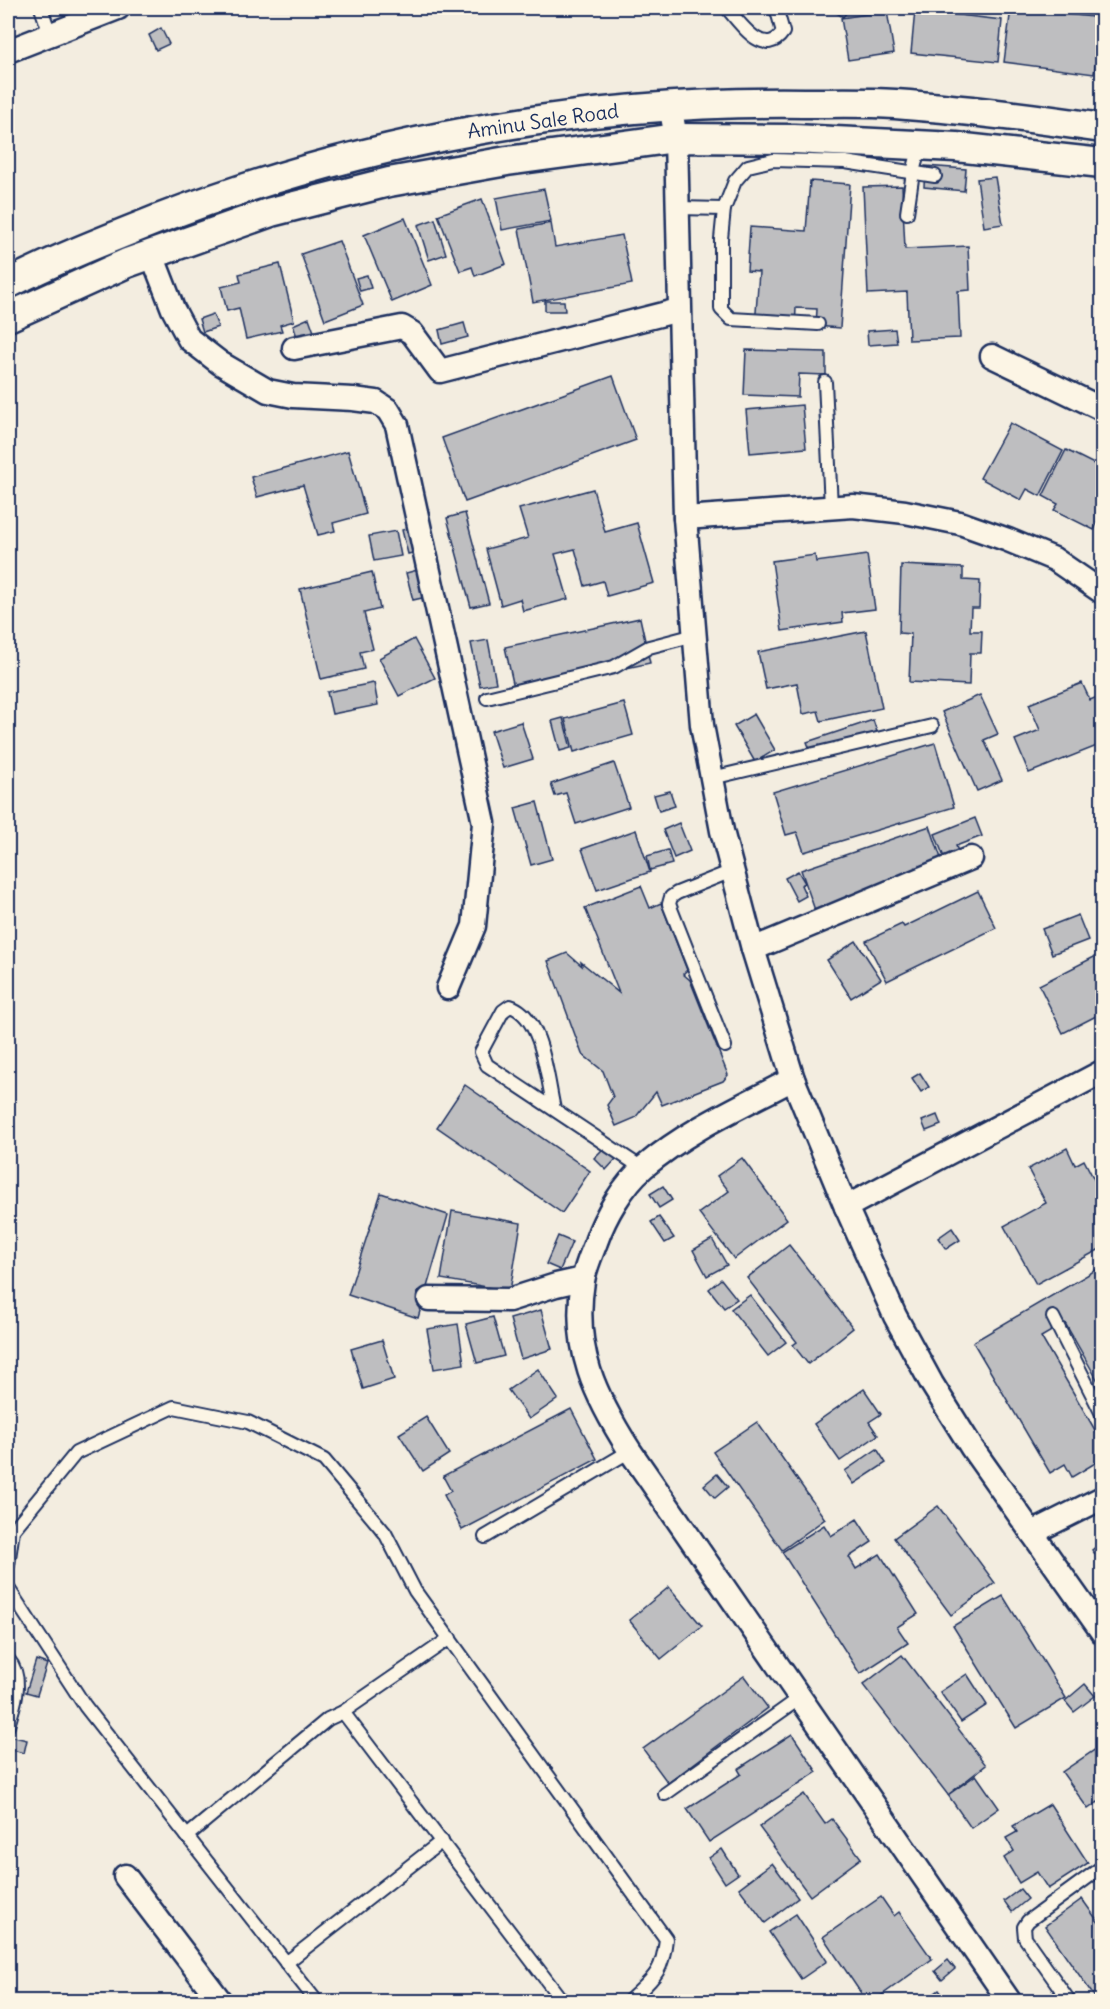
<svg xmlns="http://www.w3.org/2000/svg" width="1110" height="2009" font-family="Delius,sans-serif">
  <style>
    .building { fill: #bebec0; stroke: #1b2f5e; stroke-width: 1.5 }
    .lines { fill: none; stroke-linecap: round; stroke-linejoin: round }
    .service-casing { stroke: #1b2f5e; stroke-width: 16 }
    .minor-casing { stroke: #1b2f5e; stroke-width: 27 }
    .tertiary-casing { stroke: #1b2f5e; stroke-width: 33 }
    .service { stroke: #fcf5e5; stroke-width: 12 }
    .minor { stroke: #fcf5e5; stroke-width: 22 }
    .tertiary { stroke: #fcf5e5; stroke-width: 28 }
    .labels { text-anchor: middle; stroke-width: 4.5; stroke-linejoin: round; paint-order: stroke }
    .street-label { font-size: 20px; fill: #1b2f5e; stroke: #fcf5e5 }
  </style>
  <rect width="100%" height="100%" fill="#f3ede0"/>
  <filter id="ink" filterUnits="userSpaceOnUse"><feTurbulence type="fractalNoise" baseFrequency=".0167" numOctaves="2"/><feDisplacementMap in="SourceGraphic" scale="12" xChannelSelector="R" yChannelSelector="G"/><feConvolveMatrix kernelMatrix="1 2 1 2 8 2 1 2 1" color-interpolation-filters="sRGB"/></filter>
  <g filter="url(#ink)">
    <g class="building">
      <polygon points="829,8 850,8 843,17"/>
      <polygon points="1011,8 1102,18 1094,74 1004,62"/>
      <polygon points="915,10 1002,20 998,62 911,53"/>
      <polygon points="887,11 894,53 848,60 841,18"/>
      <polygon points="161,28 169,44 156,50 149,35"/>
      <polygon points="925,166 966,169 964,191 924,187"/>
      <polygon points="995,177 1003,224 984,227 977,179"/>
      <polygon points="810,181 850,184 840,328 816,326 817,309 796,308 795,328 755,326 759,272 747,271 750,227 806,231"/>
      <polygon points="902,186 905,249 968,246 970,290 958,291 960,338 909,340 907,292 868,294 863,187"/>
      <polygon points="544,189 551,221 502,230 496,198"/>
      <polygon points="482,199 506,264 475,276 472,267 460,271 438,215"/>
      <polygon points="405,218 432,285 392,302 364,235"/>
      <polygon points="435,219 446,254 429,260 418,225"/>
      <polygon points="551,223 555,247 622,235 632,284 533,302 519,229"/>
      <polygon points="339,241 363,305 325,320 301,254"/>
      <polygon points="280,264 294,321 280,325 282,331 246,339 239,308 227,311 221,287 241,282 239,274"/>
      <polygon points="367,275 371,288 360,291 356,278"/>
      <polygon points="545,301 564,301 565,311 545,311"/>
      <polygon points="213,314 218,327 203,332 199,319"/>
      <polygon points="309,318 318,343 301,349 293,325"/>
      <polygon points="464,323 468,337 442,344 439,330"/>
      <polygon points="895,329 897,343 868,345 867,331"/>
      <polygon points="746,350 826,352 826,375 799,374 798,397 744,395"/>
      <polygon points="613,376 636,440 465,502 442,438"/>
      <polygon points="802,405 806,448 750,453 746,410"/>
      <polygon points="1010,423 1063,451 1040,496 1027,489 1021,500 980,478"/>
      <polygon points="1066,450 1102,468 1102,512 1094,530 1054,510 1058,504 1043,496"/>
      <polygon points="348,451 366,514 333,523 335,531 318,535 303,485 257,497 251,477"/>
      <polygon points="593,489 605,532 637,523 654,583 607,596 603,581 585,586 575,549 555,554 568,599 523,611 520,599 501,605 486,549 528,538 519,509"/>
      <polygon points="465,513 489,603 471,607 447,518"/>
      <polygon points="414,527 420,551 408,554 402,530"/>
      <polygon points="396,531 401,556 374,561 369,536"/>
      <polygon points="815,555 816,562 867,555 875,609 842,613 843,622 782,631 772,561"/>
      <polygon points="901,565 963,568 963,580 980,581 979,608 971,608 970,631 982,631 981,653 970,653 969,685 909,682 911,634 899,633"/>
      <polygon points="425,568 431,596 413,600 406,573"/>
      <polygon points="372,572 380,609 364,613 373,649 360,652 364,669 321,679 300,589"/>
      <polygon points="640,618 650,663 515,692 505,647"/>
      <polygon points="866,631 882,708 821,721 818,711 803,714 797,683 766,689 758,652"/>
      <polygon points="414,639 435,678 399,696 379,658"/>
      <polygon points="488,640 496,683 480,686 471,643"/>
      <polygon points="374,683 378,705 332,714 327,692"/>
      <polygon points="1082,683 1090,700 1102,695 1102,744 1029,773 1015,740 1040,730 1029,704"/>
      <polygon points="980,695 998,734 984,740 1002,780 977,791 942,712"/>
      <polygon points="624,703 633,735 574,752 565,719"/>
      <polygon points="754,714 775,750 755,762 734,726"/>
      <polygon points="563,718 571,748 560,751 552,721"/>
      <polygon points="873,720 878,735 813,757 807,742"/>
      <polygon points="521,722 533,759 503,768 491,731"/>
      <polygon points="935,743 954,807 804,852 797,832 786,835 773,792"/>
      <polygon points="614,763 629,807 576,824 566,793 555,796 551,784"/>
      <polygon points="670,791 675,806 659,811 654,795"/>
      <polygon points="537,802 552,859 531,865 515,808"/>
      <polygon points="975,818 982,836 956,846 959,854 945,860 935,834"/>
      <polygon points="679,823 690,851 674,858 663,830"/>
      <polygon points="930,826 943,864 818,919 801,870"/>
      <polygon points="636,830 650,872 597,890 582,849"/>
      <polygon points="668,850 672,864 650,870 647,856"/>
      <polygon points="798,871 805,883 801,885 806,896 797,901 785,878"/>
      <polygon points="641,886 650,908 661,903 687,970 683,974 690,980 728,1075 723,1081 662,1105 656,1092 635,1118 616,1126 607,1105 613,1097 603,1071 582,1054 548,961 567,953 582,966 581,962 619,993 585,908"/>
      <polygon points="978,891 996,928 887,981 866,941 902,924 904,927"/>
      <polygon points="1078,915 1088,940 1052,954 1042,929"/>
      <polygon points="856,941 881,979 851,998 827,960"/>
      <polygon points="1102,953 1102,1013 1063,1033 1039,985"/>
      <polygon points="920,1073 929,1087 921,1092 912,1078"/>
      <polygon points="465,1085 590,1171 562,1213 437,1127"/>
      <polygon points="937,1115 941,1125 926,1131 922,1121"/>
      <polygon points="604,1148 616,1159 606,1170 594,1158"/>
      <polygon points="1067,1148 1075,1165 1084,1160 1102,1195 1102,1248 1036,1284 1004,1226 1046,1203 1028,1169"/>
      <polygon points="742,1158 787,1219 734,1259 699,1213 729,1191 717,1176"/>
      <polygon points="663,1186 672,1200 659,1208 650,1194"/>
      <polygon points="381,1193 448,1215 418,1318 348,1295"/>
      <polygon points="452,1211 521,1223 510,1291 441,1279"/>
      <polygon points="659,1217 674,1238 665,1243 651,1222"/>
      <polygon points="952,1228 960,1240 946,1249 938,1238"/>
      <polygon points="558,1236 572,1242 560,1270 546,1264"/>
      <polygon points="712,1239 727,1265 707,1276 693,1250"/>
      <polygon points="789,1245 853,1328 808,1364 793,1345 797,1342 747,1278"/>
      <polygon points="1099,1268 1102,1274 1102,1388 1065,1323 1041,1337 1102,1442 1102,1459 1072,1477 1065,1464 1050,1473 973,1342"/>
      <polygon points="721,1279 737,1299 724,1308 709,1289"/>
      <polygon points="750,1295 786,1342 768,1356 731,1309"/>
      <polygon points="541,1310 552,1349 521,1359 510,1319"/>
      <polygon points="493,1317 504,1356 477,1363 466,1324"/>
      <polygon points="458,1324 464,1364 434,1369 427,1329"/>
      <polygon points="382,1340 394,1379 363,1389 351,1349"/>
      <polygon points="538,1369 558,1399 529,1419 508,1390"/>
      <polygon points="864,1389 881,1414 869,1422 878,1435 840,1461 814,1424"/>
      <polygon points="571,1409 597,1459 462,1530 444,1495 451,1491 443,1476"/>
      <polygon points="426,1417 449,1454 423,1471 399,1434"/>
      <polygon points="757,1422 825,1519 782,1550 713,1452"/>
      <polygon points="877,1449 886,1463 854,1484 845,1471"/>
      <polygon points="717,1474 728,1487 715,1498 704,1485"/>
      <polygon points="938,1506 995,1583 951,1615 894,1538"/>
      <polygon points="857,1519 872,1542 849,1557 856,1569 880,1554 918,1614 897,1627 908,1643 860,1674 782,1552 824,1525 831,1536"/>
      <polygon points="1102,1542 1102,1564 1092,1550"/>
      <polygon points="669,1587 702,1626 661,1659 629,1620"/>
      <polygon points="1003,1596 1066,1698 1016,1728 953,1626"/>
      <polygon points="902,1655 986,1765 948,1795 863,1685"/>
      <polygon points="36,1660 47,1664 37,1695 26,1692"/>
      <polygon points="967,1674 987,1705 961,1722 940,1692"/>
      <polygon points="744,1676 768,1708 668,1783 643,1749"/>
      <polygon points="1085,1684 1095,1696 1074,1712 1065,1701"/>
      <polygon points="792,1734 817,1772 709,1842 687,1809 741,1774 738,1769"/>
      <polygon points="10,1736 27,1740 24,1753 8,1749"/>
      <polygon points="1102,1745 1102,1808 1098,1802 1088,1809 1062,1772"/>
      <polygon points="976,1775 999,1808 971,1828 948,1795"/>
      <polygon points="804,1794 825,1824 832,1819 861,1858 810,1896 759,1827"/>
      <polygon points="1050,1804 1088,1863 1048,1889 1037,1872 1019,1883 1004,1858 1014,1851 1006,1838 1017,1832 1013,1826"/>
      <polygon points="722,1849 738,1874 725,1883 709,1858"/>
      <polygon points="772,1863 798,1898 765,1923 739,1888"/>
      <polygon points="1020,1889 1028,1899 1012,1912 1004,1901"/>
      <polygon points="881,1897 894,1916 899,1912 932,1959 872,2002 867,2002 823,1937"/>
      <polygon points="1082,1899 1102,1927 1102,2002 1098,2002 1045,1926"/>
      <polygon points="796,1914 827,1961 801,1979 769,1932"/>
      <polygon points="948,1960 955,1969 942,1980 935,1971"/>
      <polygon points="939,1990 948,2002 923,2002"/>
    </g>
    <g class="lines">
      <g class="service-casing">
        <g id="service">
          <polyline points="41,8 50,34"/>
          <path d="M727,8C739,22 764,60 783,32L777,11L773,8"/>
          <polyline points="678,208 724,209 735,181 748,166 773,160 845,162 935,176"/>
          <polyline points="724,209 721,239 721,309 731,319 818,324"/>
          <polyline points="907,213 913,172 920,146"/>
          <polyline points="825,382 831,507"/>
          <polyline points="487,698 614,667 649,647 695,635"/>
          <polyline points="712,778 932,726"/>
          <polyline points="725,1046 669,904 671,897 677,893 732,871"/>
          <path d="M554,1109C547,1079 543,1016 510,1006L503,1011L481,1052L487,1065L642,1168"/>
          <polyline points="1053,1317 1102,1414"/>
          <polyline points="485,1537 630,1451"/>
          <path d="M8,1565L13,1530L76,1453L174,1407L248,1422L324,1460L385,1533L415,1591L666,1939C662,1975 653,1978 628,2002"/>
          <polyline points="8,1588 85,1706 317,2002"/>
          <path d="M8,1659C25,1679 14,1704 8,1726"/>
          <polyline points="343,1712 450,1638"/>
          <polyline points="665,1794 800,1698"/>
          <polyline points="187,1836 328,1719 343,1712 563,2002"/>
          <polyline points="286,1963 442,1841"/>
          <polyline points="1070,2002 1025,1938 1024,1927 1028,1921 1102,1867"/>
        </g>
      </g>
      <g class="minor-casing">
        <g id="minor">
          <polyline points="8,51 118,8"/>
          <polyline points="670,105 676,138 685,518 702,725 722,831 753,949 793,1079 846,1207 895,1316 932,1384 972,1448 1102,1632"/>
          <polyline points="152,255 173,309 189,339 220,363 268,391 293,396 353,399 376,402 388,410 397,425 484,823 474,926 448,988"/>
          <polyline points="294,348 402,327 412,333 440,371 679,310"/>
          <polyline points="992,356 1102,409"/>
          <polyline points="685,518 853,506 905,512 960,523 1008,540 1054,559 1102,592"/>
          <polyline points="753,949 971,858"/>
          <path d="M793,1079C742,1106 689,1129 644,1167C623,1185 605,1216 596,1242C591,1255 585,1268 583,1281C572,1349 595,1396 630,1451L1010,2002"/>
          <polyline points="846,1207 1102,1072"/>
          <polyline points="429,1299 509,1300 556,1285 583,1279"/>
          <polyline points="1032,1533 1102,1498"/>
          <polyline points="125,1876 221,2002"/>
        </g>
      </g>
      <g class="tertiary-casing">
        <g id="tertiary">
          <path d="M8,284C56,259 108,239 158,219C364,140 584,100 805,103C834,103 865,102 895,104C964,109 1034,118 1102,128"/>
          <polyline points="8,317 127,263 271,212 389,182 507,161 676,138 794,139 956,147 1102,163"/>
        </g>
      </g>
      <use href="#service" class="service"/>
      <use href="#minor" class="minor"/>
      <use href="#tertiary" class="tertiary"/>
    </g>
  </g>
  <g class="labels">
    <g class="street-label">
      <text transform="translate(543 121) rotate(-8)" y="7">Aminu Sale Road</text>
    </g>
  </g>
  <rect width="1110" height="2009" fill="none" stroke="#fcf5e5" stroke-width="30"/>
  <rect x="15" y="15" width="1080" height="1979" fill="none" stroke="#1b2f5e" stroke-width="2" filter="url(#ink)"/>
</svg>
